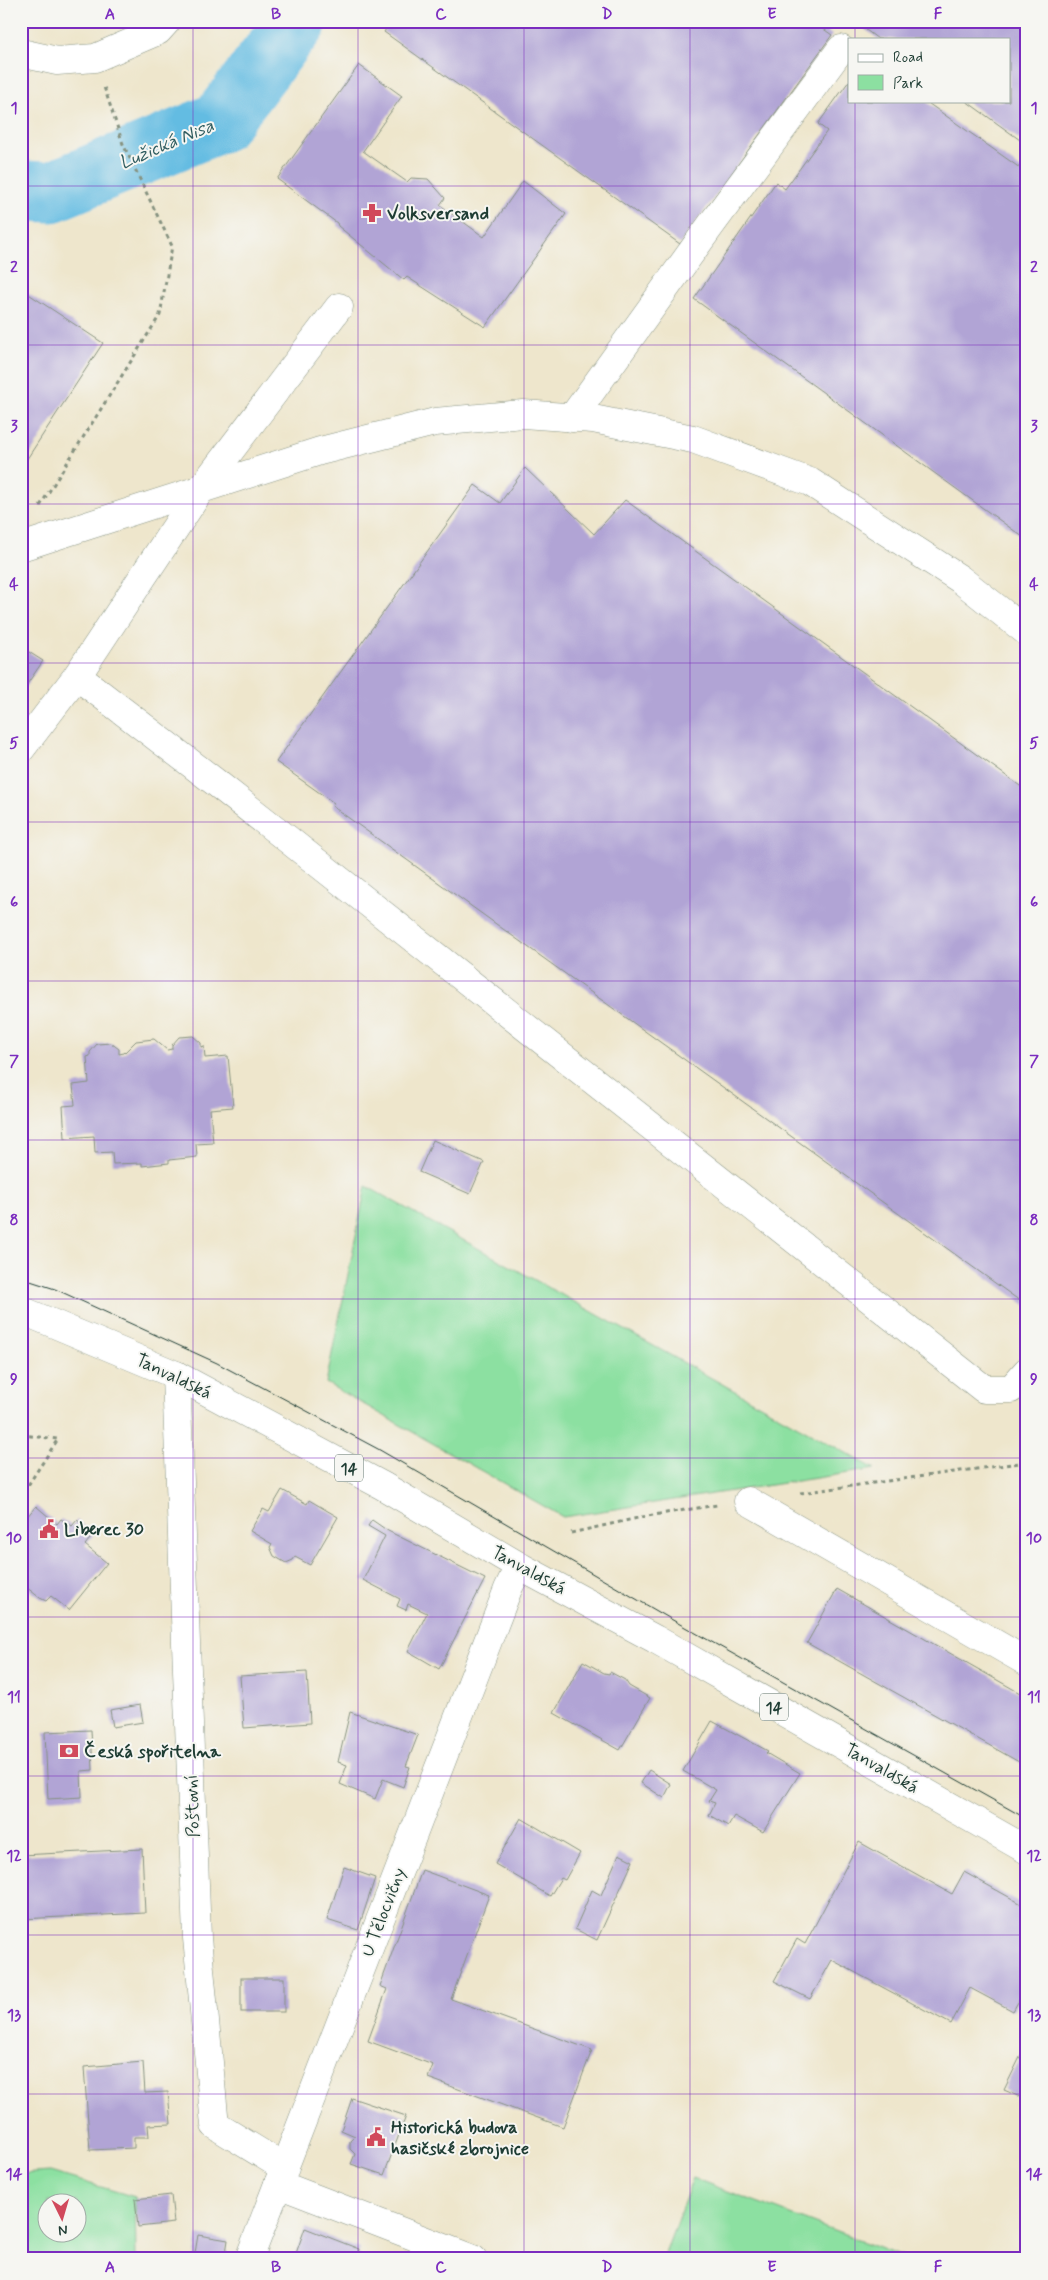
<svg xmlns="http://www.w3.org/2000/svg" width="1048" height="2280" font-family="Mynerve,sans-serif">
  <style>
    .park { fill: #8ce0a1; stroke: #568e6a; fill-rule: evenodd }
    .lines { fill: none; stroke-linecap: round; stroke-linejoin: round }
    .river { stroke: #64bce2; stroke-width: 61 }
    .building { fill: #b1a4d5 }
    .minor-casing { stroke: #869280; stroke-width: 29 }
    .major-casing { stroke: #869280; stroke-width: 29 }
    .path { stroke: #869280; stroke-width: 3; stroke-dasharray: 4 4; stroke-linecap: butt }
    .minor { stroke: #fff; stroke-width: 28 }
    .major { stroke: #fff; stroke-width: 28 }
    .tram { stroke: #1f3d34; stroke-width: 1 }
    .grid { fill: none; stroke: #7b2cbf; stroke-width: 1; stroke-opacity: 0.55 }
    .labels { text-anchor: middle; stroke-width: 4; stroke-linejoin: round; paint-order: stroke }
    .shield { fill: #f6f6f2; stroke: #60746d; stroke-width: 1 }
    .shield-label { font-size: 16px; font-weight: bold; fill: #1f3d34 }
    .poi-label { font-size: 18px; font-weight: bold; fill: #1f3d34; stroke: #f6f6f2; text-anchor: start }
    .street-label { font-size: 18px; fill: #1f3d34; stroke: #f6f6f2 }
    .water-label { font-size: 19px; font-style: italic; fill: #305d60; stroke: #f6f6f2 }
    .neatline { fill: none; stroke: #7b2cbf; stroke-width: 2 }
    .grid-label { font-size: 16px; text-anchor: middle; font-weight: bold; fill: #7b2cbf }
  </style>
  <rect width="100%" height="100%" fill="#f6f6f2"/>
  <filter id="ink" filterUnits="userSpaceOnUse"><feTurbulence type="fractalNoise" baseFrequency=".02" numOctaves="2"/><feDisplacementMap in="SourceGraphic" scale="10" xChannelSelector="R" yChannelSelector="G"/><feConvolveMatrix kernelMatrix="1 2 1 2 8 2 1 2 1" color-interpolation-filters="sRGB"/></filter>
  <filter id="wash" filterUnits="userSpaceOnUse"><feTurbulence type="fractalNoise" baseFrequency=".0096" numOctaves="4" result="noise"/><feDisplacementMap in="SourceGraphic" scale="20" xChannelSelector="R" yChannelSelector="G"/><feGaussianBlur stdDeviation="1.12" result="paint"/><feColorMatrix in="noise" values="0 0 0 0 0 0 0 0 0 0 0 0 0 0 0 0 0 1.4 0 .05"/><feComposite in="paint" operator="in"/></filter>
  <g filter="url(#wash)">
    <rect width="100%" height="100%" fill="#eee6cc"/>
    <g class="park">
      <polygon points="366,1186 875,1469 563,1517 326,1383"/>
      <path d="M50,2172L135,2197L136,2259H21V2174ZM48,2202H78V2232H48Z"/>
      <polygon points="693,2178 908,2259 663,2259"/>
    </g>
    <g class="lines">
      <polyline class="river" points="21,191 51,192 220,122 297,21"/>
    </g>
    <g id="blocks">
      <g class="building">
        <polygon points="391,21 812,21 832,35 680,244 384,32"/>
        <polygon points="854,21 1027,21 1027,145 966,101 1009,101 1009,39 878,39"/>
        <polygon points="359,65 402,96 363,151 407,182 411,178 428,179 445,198 440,205 484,237 523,181 566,214 485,327 407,277 404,280 338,226 337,223 277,179"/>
        <polygon points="849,81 849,101 925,101 1027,173 1027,540 694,299 776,182 785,189 827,131 818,124"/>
        <polygon points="21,289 103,343 21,468"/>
        <polygon points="525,468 594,534 625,500 1027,791 1027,1306 332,806 334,803 276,762 475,485 500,503"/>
        <polygon points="21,647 43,661 21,693"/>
        <polygon points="193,1036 201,1043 201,1047 204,1046 205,1058 228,1056 233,1107 210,1109 213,1143 196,1144 197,1157 169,1160 169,1163 142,1166 142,1163 113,1164 112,1152 95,1153 94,1136 65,1138 63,1106 75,1105 73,1085 89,1083 87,1057 90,1056 90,1052 97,1044 111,1043 119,1049 119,1054 124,1053 136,1041 154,1039 167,1050 172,1049 172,1045 179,1037"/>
        <polygon points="433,1140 484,1162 470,1194 419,1172"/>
        <polygon points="282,1490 307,1504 309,1500 338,1517 310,1565 295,1557 293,1560 286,1563 274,1556 270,1547 272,1544 250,1531 263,1509 269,1512"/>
        <polygon points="36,1506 57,1524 61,1519 72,1526 77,1520 94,1534 85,1545 107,1563 69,1610 51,1596 46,1601 40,1598 21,1583 21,1524"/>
        <polygon points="372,1520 388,1531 485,1579 439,1669 408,1651 427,1613 408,1604 406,1610 397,1606 400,1599 363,1580 385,1536 368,1526"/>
        <polygon points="837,1589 1027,1697 1027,1748 1019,1762 807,1643"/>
        <polygon points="583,1661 604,1673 609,1674 610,1672 625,1680 629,1686 650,1698 620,1750 554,1713"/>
        <polygon points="307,1672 310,1723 244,1728 240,1676"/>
        <polygon points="140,1705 143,1722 113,1727 110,1710"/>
        <polygon points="350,1712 418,1735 406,1766 410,1767 403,1787 383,1779 375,1799 340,1784 347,1765 338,1762"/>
        <polygon points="712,1721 768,1751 766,1753 800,1773 763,1832 734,1816 728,1826 709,1815 715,1803 709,1801 716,1790 683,1771"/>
        <polygon points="91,1730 93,1770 81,1771 82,1797 48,1799 45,1732"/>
        <polygon points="649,1770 671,1784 664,1798 641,1783"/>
        <polygon points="521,1818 580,1853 565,1880 561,1878 550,1896 495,1864"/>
        <polygon points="859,1842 952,1894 964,1872 1027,1907 1027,1986 1013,2011 970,1988 951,2024 832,1960 810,1999 774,1981 797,1939 805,1944"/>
        <polygon points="142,1849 145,1913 21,1919 21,1855"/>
        <polygon points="619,1854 633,1861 597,1940 575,1929 592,1890 601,1895"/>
        <polygon points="344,1867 375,1878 358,1930 327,1920"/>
        <polygon points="422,1870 489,1895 451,1999 592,2050 563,2127 428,2078 433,2065 368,2041 387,1989 380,1986"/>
        <rect x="241" y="1978" width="43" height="34"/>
        <polygon points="1023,2051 1027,2053 1027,2100 1004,2090"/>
        <polygon points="143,2062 145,2093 168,2092 171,2124 148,2125 149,2137 134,2137 134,2148 90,2150 84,2067"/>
        <polygon points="352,2098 406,2116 384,2175 351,2164 355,2154 350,2149 350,2141 355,2136 341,2130"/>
        <polygon points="171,2195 174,2223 138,2227 135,2199"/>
        <polygon points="305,2228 359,2249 358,2254 370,2259 294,2259"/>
        <polygon points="198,2235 228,2240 225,2259 194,2259"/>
      </g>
    </g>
  </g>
  <g filter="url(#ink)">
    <use href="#blocks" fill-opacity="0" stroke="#869280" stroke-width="1"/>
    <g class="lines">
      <g class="minor-casing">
        <g id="minor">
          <polyline points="21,53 57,61 95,58 158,31 167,21"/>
          <polyline points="572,418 711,225 841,49"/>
          <polyline points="21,547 320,451 435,422 523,414 593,419 693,439 810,482 960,579 1027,632"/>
          <polyline points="77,676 219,785 984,1389 1011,1389 1027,1371"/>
          <polyline points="21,749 77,676 201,489 339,307"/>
          <polyline points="176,1375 197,1938 215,2125 285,2168"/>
          <polyline points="748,1501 1027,1662"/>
          <polyline points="278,2184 473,2259"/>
          <polyline points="249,2259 508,1589 519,1566"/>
        </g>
      </g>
      <g class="major-casing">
        <polyline id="major" points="21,1310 176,1375 383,1486 519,1566 655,1639 1027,1850"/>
      </g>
      <g class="path">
        <polyline points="40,506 160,315 172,246 123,144 104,87"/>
        <polyline points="21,1435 58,1439 21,1496"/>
        <polyline points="800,1493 1027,1462"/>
        <polyline points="571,1533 647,1516 717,1505"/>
      </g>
      <use href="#minor" class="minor"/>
      <use href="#major" class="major"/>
      <polyline class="tram" points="21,1278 55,1289 217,1363 378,1449 669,1618 1027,1819"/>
    </g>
  </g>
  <path class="grid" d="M193,21V2259M358,21V2259M524,21V2259M690,21V2259M855,21V39M855,101V2259M21,186H1027M21,345H1027M21,504H1027M21,663H1027M21,822H1027M21,981H1027M21,1140H1027M21,1299H1027M21,1458H1027M21,1617H1027M21,1776H1027M21,1935H1027M21,2094H1027"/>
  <defs>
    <g id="pharmacy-bare" transform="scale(1.5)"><path d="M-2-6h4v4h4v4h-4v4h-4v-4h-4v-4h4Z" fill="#d1495b" stroke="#f6f6f2" stroke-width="2.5" paint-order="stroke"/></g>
    <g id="civic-bare" transform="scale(1.5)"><path d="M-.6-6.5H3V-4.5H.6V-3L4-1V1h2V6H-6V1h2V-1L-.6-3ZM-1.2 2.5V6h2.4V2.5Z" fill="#d1495b" stroke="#f6f6f2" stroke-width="2.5" paint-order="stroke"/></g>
    <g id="bank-bare" transform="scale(1.5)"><path d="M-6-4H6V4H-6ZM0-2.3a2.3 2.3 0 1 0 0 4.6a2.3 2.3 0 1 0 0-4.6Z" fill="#d1495b" stroke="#f6f6f2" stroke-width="2.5" paint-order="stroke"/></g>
  </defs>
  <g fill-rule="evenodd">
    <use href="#pharmacy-bare" x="372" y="213"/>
    <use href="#civic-bare" x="49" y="1529"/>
    <use href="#bank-bare" x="69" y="1751"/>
    <use href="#civic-bare" x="376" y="2137"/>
  </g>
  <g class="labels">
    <g class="shield">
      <rect x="335" y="1454.5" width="28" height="27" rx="4"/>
      <rect x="760" y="1693.5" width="28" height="27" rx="4"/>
    </g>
    <g class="shield-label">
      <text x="349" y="1474">14</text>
      <text x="774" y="1713">14</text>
    </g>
    <g class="poi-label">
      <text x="387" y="219">Volksversand</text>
      <text x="64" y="1535">Liberec 30</text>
      <text x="84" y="1757">Česká spořitelna</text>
      <text x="391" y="2133">Historická budova<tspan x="391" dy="21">hasičské zbrojnice</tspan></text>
    </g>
    <g class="street-label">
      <text transform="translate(174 1376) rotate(26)" y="6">Tanvaldská</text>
      <text transform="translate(529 1570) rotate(29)" y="6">Tanvaldská</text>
      <text transform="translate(882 1768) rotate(30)" y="6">Tanvaldská</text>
      <text transform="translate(192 1806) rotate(-92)" y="6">Poštovní</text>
      <text transform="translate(383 1912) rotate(-69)" y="6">U Tělocvičny</text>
    </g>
    <g class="water-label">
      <text transform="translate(166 143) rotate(-23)" y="7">Lužická Nisa</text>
    </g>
  </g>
  <rect width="1048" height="2280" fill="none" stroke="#f6f6f2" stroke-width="55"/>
  <rect x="848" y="38" width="162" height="65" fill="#f6f6f2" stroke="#a0aca6"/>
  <rect x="858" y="54" width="25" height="8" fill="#ffffff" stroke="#a0aca6"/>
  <text x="893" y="62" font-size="15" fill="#1f3d34">Road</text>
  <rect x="858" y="75" width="25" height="15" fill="#8ce0a1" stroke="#a0aca6"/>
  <text x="893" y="88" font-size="15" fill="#1f3d34">Park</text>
  <g transform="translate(62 2218) rotate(175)"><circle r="24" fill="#f6f6f2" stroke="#a0aca6"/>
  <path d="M0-4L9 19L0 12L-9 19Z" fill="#d1495b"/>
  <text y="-8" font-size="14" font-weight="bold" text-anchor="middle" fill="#1f3d34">N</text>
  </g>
  <rect x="28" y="28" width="992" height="2224" class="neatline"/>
  <g class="grid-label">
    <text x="110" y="19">A</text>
    <text x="276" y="19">B</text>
    <text x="441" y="19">C</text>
    <text x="607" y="19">D</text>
    <text x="772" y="19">E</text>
    <text x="938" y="19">F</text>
    <text x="14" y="113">1</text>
    <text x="1034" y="113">1</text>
    <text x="14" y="272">2</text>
    <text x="1034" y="272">2</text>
    <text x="14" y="431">3</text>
    <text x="1034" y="431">3</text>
    <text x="14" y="589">4</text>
    <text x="1034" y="589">4</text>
    <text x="14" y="748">5</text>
    <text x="1034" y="748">5</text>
    <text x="14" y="907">6</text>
    <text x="1034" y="907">6</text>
    <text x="14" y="1066">7</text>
    <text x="1034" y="1066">7</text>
    <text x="14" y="1225">8</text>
    <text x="1034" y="1225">8</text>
    <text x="14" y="1384">9</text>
    <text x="1034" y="1384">9</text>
    <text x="14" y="1543">10</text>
    <text x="1034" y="1543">10</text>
    <text x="14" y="1702">11</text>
    <text x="1034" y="1702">11</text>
    <text x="14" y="1861">12</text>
    <text x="1034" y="1861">12</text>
    <text x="14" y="2020">13</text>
    <text x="1034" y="2020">13</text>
    <text x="14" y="2179">14</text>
    <text x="1034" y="2179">14</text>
    <text x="110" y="2272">A</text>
    <text x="276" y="2272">B</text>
    <text x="441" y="2272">C</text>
    <text x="607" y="2272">D</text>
    <text x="772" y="2272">E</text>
    <text x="938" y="2272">F</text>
  </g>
</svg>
